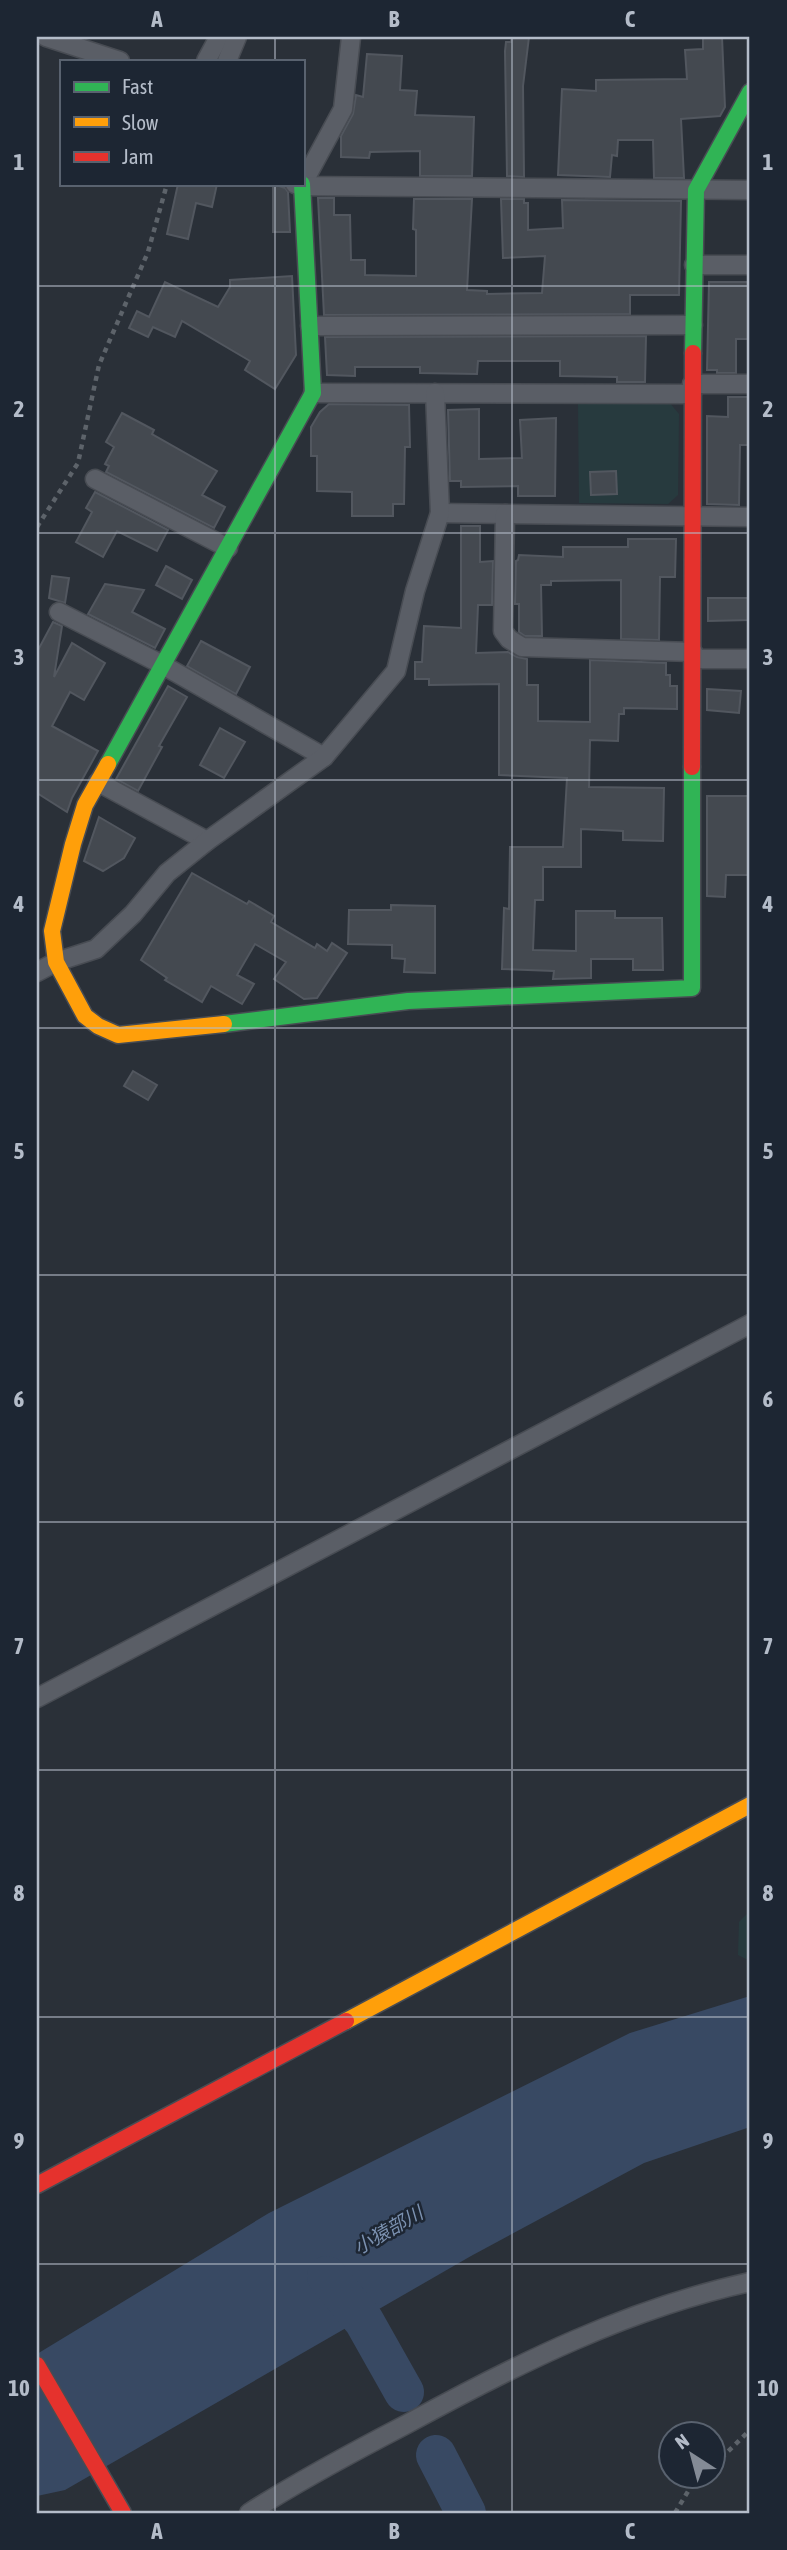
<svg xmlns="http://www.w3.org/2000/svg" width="787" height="2550" font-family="'Asap Condensed','Noto Sans JP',sans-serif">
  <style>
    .green { fill: #273a3e }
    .water { fill: #384963 }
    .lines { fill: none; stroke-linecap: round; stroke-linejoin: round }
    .river { stroke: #384963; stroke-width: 40 }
    .building { fill: #444950; stroke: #52575f; stroke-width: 2 }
    .street-casing { stroke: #484c53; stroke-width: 21 }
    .fast-casing { stroke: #484c53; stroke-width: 19 }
    .slow-casing { stroke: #484c53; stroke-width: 19 }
    .jam-casing { stroke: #484c53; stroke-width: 19 }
    .path { stroke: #5d636a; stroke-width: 4.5; stroke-dasharray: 5 5; stroke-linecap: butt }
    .street { stroke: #5a5e66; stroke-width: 18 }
    .fast { stroke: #30b455; stroke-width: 16 }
    .slow { stroke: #ff9f0a; stroke-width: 16 }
    .jam { stroke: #e5322d; stroke-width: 16 }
    .grid { fill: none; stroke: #b4bcc9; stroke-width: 2; stroke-opacity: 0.55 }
    .labels { text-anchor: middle; stroke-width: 5; stroke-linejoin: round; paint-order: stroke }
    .water-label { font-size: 19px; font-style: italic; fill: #7c92b1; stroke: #1d2633 }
    .neatline { fill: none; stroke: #b4bcc9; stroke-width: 2.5 }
    .grid-label { font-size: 23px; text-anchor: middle; font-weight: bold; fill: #b4bcc9 }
  </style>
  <rect width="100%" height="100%" fill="#2a3038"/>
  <g class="green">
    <polygon points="669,402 679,414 678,495 668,504 579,503 578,403"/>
    <polygon points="750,1911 750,1961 738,1955 739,1922"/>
  </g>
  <polygon class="water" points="750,1996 750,2127 644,2163 471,2256 65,2490 37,2496 37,2354 269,2213 630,2033"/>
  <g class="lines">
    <g class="river">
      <polyline points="327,2276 364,2321 404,2392"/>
      <polyline points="436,2455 466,2513"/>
    </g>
  </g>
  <g class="building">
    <polygon points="512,37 529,37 523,86 524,177 507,176 505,51 506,42 511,42"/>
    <polygon points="703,37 722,37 725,107 720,116 681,119 684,178 654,178 653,140 618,140 617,156 612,155 610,177 558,175 562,89 596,91 596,80 687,79 685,50 703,49"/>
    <polygon points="367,54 402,56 400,90 417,91 415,115 474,117 472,176 420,176 420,151 370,152 369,158 341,157 341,136 353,114 356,95 363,97"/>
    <polygon points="178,184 217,184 212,207 196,203 188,239 167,234"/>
    <polygon points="273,184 285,188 288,192 290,232 273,232"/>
    <polygon points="318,198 334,198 334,215 350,215 351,260 365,260 365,275 416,276 416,230 413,229 414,199 472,199 467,290 487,291 487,294 542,293 545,256 503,258 501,199 524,199 524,203 528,203 528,230 563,228 562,200 681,201 679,295 630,295 630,314 324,315"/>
    <polygon points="292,276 296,355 275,389 245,370 250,361 182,321 175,337 153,327 148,337 129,328 137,311 149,317 165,282 218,307 230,287 230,280"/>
    <polygon points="709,282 750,282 750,339 736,339 736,373 717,373 717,370 707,370"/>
    <polygon points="646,336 645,382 617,382 617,377 560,376 560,361 478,361 477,374 420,373 420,367 355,367 355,376 327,375 325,337"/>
    <polygon points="728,397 750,397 750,445 740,445 739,505 707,504 707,416 728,417"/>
    <polygon points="329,404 409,405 410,447 405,447 404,504 393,504 393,516 352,516 352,492 317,491 317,456 311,456 311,427 320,412"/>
    <polygon points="479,409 479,459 522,458 520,420 556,418 555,496 518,496 518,486 461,487 461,481 450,481 448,410"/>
    <polygon points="122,413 154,430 152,434 217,471 202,495 225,507 214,528 106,472 109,466 105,464 114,447 106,442"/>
    <polygon points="616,471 617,494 591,495 590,472"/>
    <polygon points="95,492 168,530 157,551 117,531 103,557 76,542 92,512 86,508"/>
    <polygon points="461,526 480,526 480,562 493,561 492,605 478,605 476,653 508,652 517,657 527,659 527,685 538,685 538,721 590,722 590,660 666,663 666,675 670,675 670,686 677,686 677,709 624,708 624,714 619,714 618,741 590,740 589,787 664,788 663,841 623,840 623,831 581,829 581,867 543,867 543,900 535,900 533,950 576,951 576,911 615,911 615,918 662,918 663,970 633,970 633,959 591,959 591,978 553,979 554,971 502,969 504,908 509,909 510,847 563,847 567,778 499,775 499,684 429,685 429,679 415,679 415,662 422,662 424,626 461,628"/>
    <polygon points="628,539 676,539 675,577 660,577 659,640 621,639 621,580 551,581 551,585 541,585 542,636 525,636 519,632 519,604 515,604 516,561 518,560 519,555 563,557 563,547 628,547"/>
    <polygon points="166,566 192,580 182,599 156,585"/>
    <polygon points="52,576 69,578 65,603 49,598"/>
    <polygon points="105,584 144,590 132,612 165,629 155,648 88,614"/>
    <polygon points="708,598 750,598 750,620 708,621"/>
    <polygon points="53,622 62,626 54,677 72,643 105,663 84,700 70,692 52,726 98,751 72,798 67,812 37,793 37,652"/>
    <polygon points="201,641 250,667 236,694 187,666"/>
    <polygon points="168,686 187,697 159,746 162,747 138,791 116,779"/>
    <polygon points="707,689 741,691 739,713 707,710"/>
    <polygon points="220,728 245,742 224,778 200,765"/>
    <polygon points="707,796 750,796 750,875 726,875 725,897 707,896"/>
    <polygon points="99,817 135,838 124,858 103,871 84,861"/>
    <polygon points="192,873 247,904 249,901 274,916 271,922 315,948 317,944 327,951 332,943 347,953 317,998 304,999 274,979 286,962 255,944 237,975 254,984 242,1004 211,986 202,1002 165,980 167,978 141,960"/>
    <polygon points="391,905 435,906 435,973 404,972 405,959 392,958 392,945 348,944 349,910 391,910"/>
    <polygon points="133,1071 157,1085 148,1100 124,1086"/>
  </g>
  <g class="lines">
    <g class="street-casing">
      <g id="street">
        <polyline points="46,37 120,61"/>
        <polyline points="206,61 219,37"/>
        <polyline points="227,61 237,37"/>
        <polyline points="303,183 343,109 351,37"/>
        <polyline points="295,184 301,186 750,190"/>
        <polyline points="694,265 750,265"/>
        <polyline points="310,326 693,325"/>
        <polyline points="692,384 750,384"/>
        <polyline points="313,393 692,394"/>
        <polyline points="95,479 228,548"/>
        <polyline points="440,513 750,517"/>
        <polyline points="505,514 503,631 509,639 522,647 693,652"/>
        <polyline points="59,612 161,664 324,757"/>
        <polyline points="693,659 750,659"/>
        <polyline points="98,782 207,841"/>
        <polyline points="37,972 56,962 96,949 133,914 167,873 207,841 324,757 396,671 415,591 440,513 435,393"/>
        <polyline points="37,1698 750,1324"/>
        <path d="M249,2513C300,2480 353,2452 407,2424C515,2365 629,2308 750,2282"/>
      </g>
    </g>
    <g class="fast-casing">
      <g id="fast">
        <polyline points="693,353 696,190 750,92"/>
        <polyline points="108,764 313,393 302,184"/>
        <polyline points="224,1024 408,1001 692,988 692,767"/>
      </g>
    </g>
    <g class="slow-casing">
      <g id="slow">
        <polyline points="108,764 85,805 73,844 52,931 56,962 85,1016 98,1026 118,1035 224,1024"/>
        <polyline points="346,2021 750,1805"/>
      </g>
    </g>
    <g class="jam-casing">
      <g id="jam">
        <polyline points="692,767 693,353"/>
        <polyline points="37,2185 346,2021"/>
        <polyline points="37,2365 123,2513"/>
      </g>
    </g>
    <g class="path">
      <polyline points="37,527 78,463 99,365 148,252 167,184"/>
      <polyline points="714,2465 750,2430"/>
      <polyline points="675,2513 690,2488 702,2476"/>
    </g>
    <use href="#street" class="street"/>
    <use href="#fast" class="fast"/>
    <use href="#slow" class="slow"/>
    <use href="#jam" class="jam"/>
  </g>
  <path class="grid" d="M275,37V61M512,37V2513M275,184V2513M37,286H750M37,533H750M37,780H750M37,1028H750M37,1275H750M37,1522H750M37,1770H750M37,2017H750M37,2264H750"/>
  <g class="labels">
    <g class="water-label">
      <text transform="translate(388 2230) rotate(-30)" y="7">小猿部川</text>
    </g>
  </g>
  <rect width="787" height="2550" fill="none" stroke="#1d2633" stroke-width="77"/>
  <rect x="60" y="60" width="245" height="126" fill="#1d2633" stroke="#59626f" stroke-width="2"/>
  <rect x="74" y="82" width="35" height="10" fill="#30b455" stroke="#59626f" stroke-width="2"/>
  <text x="122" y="94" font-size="21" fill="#b4bcc9">Fast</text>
  <rect x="74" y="117" width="35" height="10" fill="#ff9f0a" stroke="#59626f" stroke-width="2"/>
  <text x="122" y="130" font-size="21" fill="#b4bcc9">Slow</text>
  <rect x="74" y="152" width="35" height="10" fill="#e5322d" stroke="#59626f" stroke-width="2"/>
  <text x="122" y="164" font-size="21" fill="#b4bcc9">Jam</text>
  <g transform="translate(692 2455) rotate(324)"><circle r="33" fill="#1d2633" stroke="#59626f" stroke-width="2"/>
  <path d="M0-5L12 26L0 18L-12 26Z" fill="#848b96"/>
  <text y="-10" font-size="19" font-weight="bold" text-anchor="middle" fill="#b4bcc9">N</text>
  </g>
  <rect x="38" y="38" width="710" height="2474" class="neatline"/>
  <g class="grid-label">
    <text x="157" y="27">A</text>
    <text x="394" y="27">B</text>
    <text x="630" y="27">C</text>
    <text x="19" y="170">1</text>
    <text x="768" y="170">1</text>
    <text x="19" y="417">2</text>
    <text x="768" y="417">2</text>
    <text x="19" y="665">3</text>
    <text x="768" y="665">3</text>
    <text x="19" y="912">4</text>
    <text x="768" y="912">4</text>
    <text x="19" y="1159">5</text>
    <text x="768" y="1159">5</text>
    <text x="19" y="1407">6</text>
    <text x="768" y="1407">6</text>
    <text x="19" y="1654">7</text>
    <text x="768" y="1654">7</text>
    <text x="19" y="1901">8</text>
    <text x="768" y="1901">8</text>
    <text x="19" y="2149">9</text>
    <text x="768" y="2149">9</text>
    <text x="19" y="2396">10</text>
    <text x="768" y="2396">10</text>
    <text x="157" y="2539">A</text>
    <text x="394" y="2539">B</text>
    <text x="630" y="2539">C</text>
  </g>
</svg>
